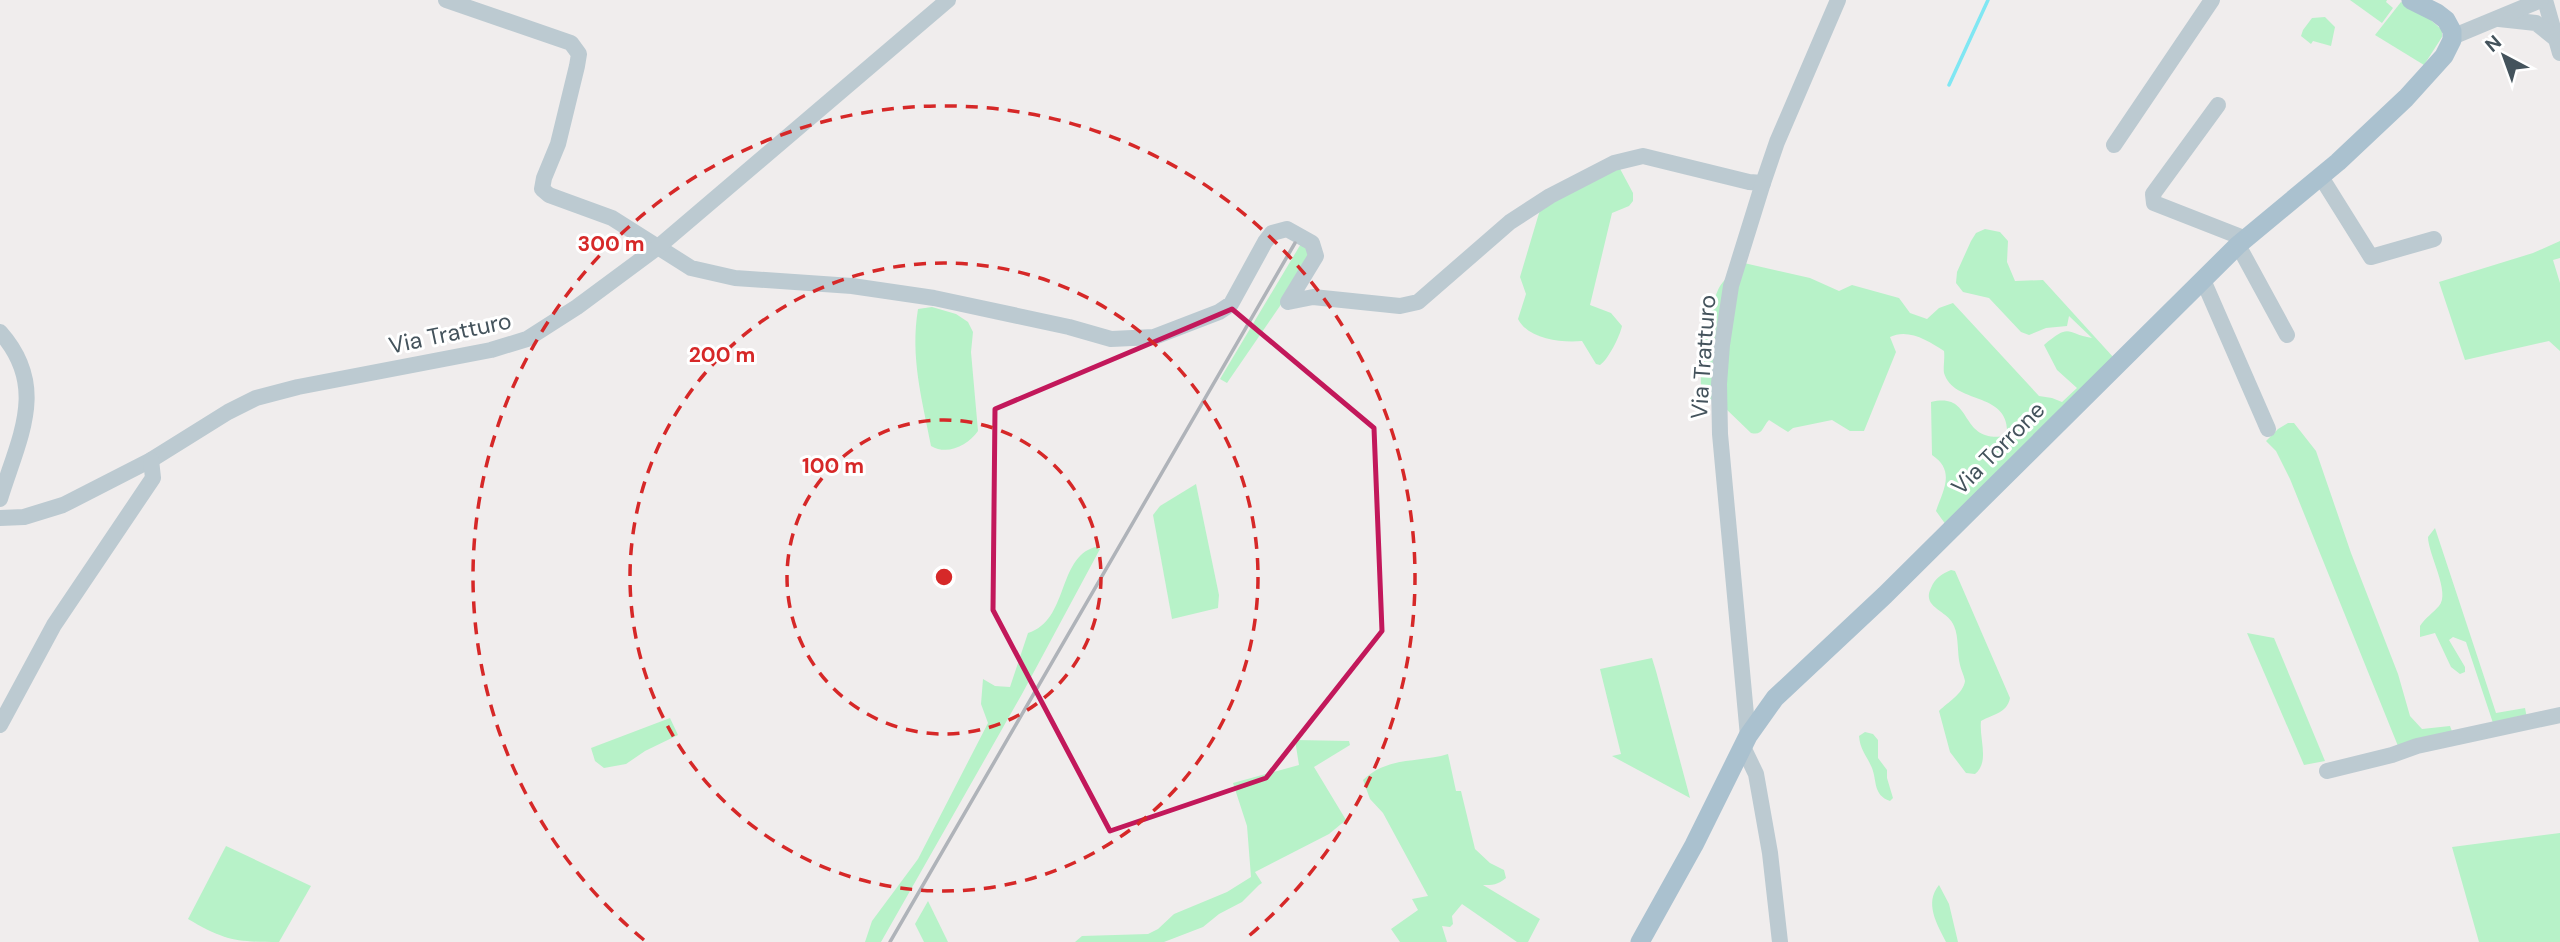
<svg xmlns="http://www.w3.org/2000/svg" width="2560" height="942" font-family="'DM Sans',sans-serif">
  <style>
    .green { fill: #b7f2c8 }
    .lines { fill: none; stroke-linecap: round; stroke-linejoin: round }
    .stream { stroke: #80e7f3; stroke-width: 3.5 }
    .minor { stroke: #bccad1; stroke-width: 16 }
    .major { stroke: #aac1cf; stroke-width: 19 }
    .rail { stroke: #afb3b9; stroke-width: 3.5 }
    .marked { fill: none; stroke: #c2185b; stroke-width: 5; stroke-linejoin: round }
    .ring { fill: none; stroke: #d62828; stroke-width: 3.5; stroke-dasharray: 12 9 }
    .labels { text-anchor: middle; stroke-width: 6; stroke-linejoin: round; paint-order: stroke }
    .street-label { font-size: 23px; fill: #44535c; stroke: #fff }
    .centre { fill: #d62828; stroke: #fff; stroke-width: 3.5 }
    .ring-label { font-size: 21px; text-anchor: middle; font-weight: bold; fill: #d62828; stroke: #fff; stroke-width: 6; stroke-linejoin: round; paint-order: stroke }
  </style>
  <rect width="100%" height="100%" fill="#f0eded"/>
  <g class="green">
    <polygon points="2350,0 2387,0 2386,2 2393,8 2382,23"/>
    <polygon points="2401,2 2424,14 2442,30 2442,37 2424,65 2375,35"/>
    <polygon points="2325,17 2335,27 2331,46 2313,41 2311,44 2301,36 2303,30 2312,18"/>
    <path d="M1618,165L1633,193V201L1629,206L1612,213L1590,305L1611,313L1622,326C1620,336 1608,360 1600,365L1596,364L1582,341C1561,343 1528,339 1518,319L1526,294L1520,277L1542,203Z"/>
    <path d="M1985,229L2000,232L2008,241L2007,262L2015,281L2043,280L2114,358L1946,525L1936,511C1943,490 1956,471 1932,455L1931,402C1976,391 1956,444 2007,436C2011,390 1954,406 1944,373C1943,367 1945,358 1944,351C1929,341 1908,328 1890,337L1896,352L1864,431H1850L1832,420L1793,428L1788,432L1769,420C1762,427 1763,436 1751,433L1724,407L1702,394C1697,376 1710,302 1720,286C1726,277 1736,270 1744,263L1810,278L1839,291L1852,285L1899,298L1910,313L1927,319L1939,308L1953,303L2039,396L2052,398L2062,402L2077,388L2057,370L2044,345C2071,322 2066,334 2092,338L2069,316L2067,326L2046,328L2029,335L2021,332L1989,298L1963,292L1956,283L1957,272L1971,241L1976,233Z"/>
    <polygon points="2560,241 2560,258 2553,260 2560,283 2560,351 2549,341 2465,360 2439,282 2533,253"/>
    <polygon points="1302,242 1315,255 1227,383 1220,379"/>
    <path d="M932,307L956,314L968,322L973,332L971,352L978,431C968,445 948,456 931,446C922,399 910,357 918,309Z"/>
    <polygon points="2288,423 2294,423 2316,451 2351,553 2398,674 2410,716 2422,729 2450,726 2453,734 2398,746 2290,479 2276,451 2266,441 2278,429"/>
    <polygon points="1196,484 1219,595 1218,608 1172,619 1153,515 1160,506"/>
    <path d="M2435,528L2496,713L2525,708L2527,718L2493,723L2466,642L2453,637L2449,640L2465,667V672L2460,674L2451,667L2435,633L2420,637V626C2425,618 2433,613 2439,606C2451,593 2428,554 2428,537Z"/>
    <path d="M1095,547L1100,549L1022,694L881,942H865L872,921L918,859L988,723L981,704L983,679L995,686L1010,687L1028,633C1069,620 1057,558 1095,547Z"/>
    <path d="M1951,570L1955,571L2010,698C2007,713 1994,714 1981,721C1979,739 1990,762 1975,774L1966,773L1950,752L1939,711C1948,702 1963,694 1965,681C1964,675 1961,670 1960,665C1957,653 1959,637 1954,626C1948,610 1921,608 1931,588C1935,578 1942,574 1951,570Z"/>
    <polygon points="2247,633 2274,638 2325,761 2304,765"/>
    <polygon points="1652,658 1656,671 1690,798 1612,756 1621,754 1600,669"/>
    <polygon points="670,718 678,735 645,751 626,764 604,768 595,761 591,748"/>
    <path d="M1865,732L1873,734L1878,740V758L1887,770V778L1893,798L1890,801C1873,795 1877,781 1872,768C1867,756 1860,750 1859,736Z"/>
    <polygon points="1295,740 1349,741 1350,745 1314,767 1346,820 1329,834 1255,872 1262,883 1259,885 1242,902 1219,914 1203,927 1164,942 1075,942 1082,936 1148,934 1158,929 1174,914 1227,892 1251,877 1247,826 1233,783 1299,765"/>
    <path d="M1448,754L1456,791H1461L1475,849L1490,863L1504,870L1506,878C1498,885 1492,885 1483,885L1540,919L1528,942H1517L1462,904L1452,916L1453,924L1450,927L1442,926L1447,942H1400L1391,929L1418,910L1412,899L1428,896L1383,813L1370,799L1363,780C1388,756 1419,763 1448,754Z"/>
    <polygon points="2560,833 2560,942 2479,942 2452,847"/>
    <path d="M226,846L311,886L279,942C237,942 225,941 188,919Z"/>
    <path d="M1939,885L1949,904L1958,942H1946C1937,924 1924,903 1939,885Z"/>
    <polygon points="928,901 948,942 924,942 915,924"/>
  </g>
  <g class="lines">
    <polyline class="stream" points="1949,85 1988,0"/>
    <g class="minor">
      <polyline points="446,0 571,43 579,54 577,66 558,144 544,178 542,189 549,195 612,218 691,268 735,278 852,286 934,298 1069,327 1111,339 1154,337 1219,312 1231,304 1265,242 1272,233 1287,229 1312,243 1316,256 1288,302 1313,297 1400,306 1418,302 1510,222 1550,196 1614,163 1643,156 1749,182 1763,183"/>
      <polyline points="2545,0 2560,53"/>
      <polyline points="2499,19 2536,23 2556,39"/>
      <polyline points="2452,37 2541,0"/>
      <polyline points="2218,105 2153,194 2154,203 2246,239"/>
      <polyline points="2114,145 2212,0"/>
      <polyline points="2321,177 2371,257 2434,239"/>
      <polyline points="2238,245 2287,335"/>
      <polyline points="2203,280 2268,429"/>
      <path d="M0,332C49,387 19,437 0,499"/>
      <polyline points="0,518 24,517 63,505 151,460 228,412 256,398 298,387 491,350 527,339 577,307 658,247 948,0"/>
      <polyline points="0,725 54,625 153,478 151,460"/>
      <polyline points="1748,736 1720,434 1719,384 1722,345 1731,286 1763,183 1777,142 1838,0"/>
      <polyline points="1743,747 1756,774 1770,853 1780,942"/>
      <polyline points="2327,771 2392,755 2417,746 2560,715"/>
    </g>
    <polyline class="major" points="1640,942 1694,845 1748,736 1775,698 1885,595 2238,245 2338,162 2406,98 2444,56 2452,40 2452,31 2446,20 2437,13 2411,0"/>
    <polyline class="rail" points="890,942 1295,243"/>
  </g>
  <path class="marked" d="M1232,309L1374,428L1382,631L1266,778L1110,831L993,610L995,409Z"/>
  <g class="ring">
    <circle cx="944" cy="577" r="157"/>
    <circle cx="944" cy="577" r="314"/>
    <path d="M644 940A471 471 0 1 1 1244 940"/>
  </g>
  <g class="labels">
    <g class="street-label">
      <text transform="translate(450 333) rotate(-12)" y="8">Via Tratturo</text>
      <text transform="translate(1703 357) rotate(-86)" y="8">Via Tratturo</text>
      <text transform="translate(1998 448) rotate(-45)" y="8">Via Torrone</text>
    </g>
  </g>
  <circle cx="944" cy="577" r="10" class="centre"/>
  <g class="ring-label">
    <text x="611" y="251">300 m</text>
    <text x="722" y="362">200 m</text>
    <text x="833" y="473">100 m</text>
  </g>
  <g transform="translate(2504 56) rotate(319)" stroke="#ffffff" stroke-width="5" paint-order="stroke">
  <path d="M0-5L12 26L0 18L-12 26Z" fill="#44535c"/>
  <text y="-10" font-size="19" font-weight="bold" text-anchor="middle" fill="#44535c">N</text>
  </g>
</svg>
